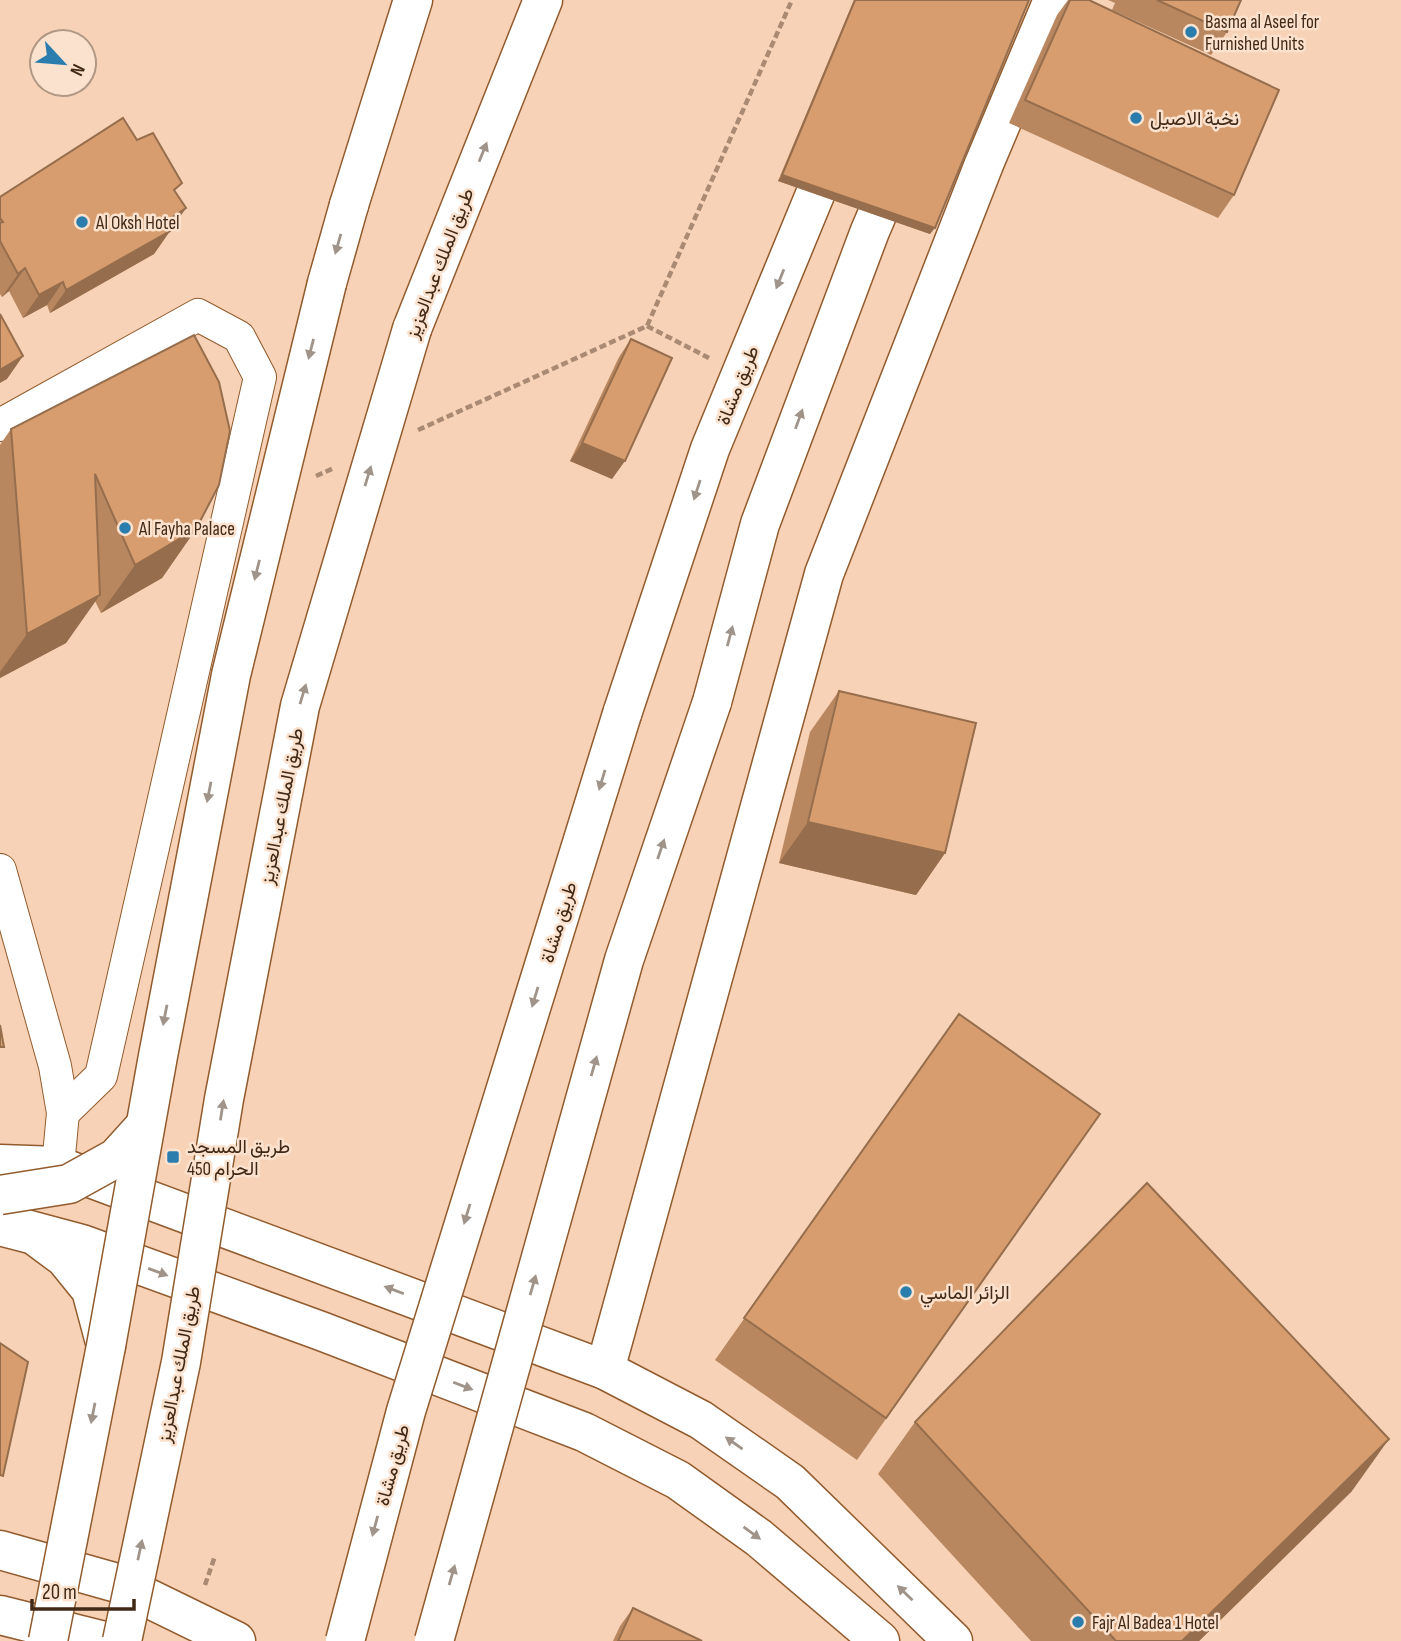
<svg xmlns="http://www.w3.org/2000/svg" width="1401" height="1641" font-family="'Sofia Sans Condensed',Vazirmatn,sans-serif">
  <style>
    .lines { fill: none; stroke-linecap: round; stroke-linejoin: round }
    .minor-casing { stroke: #915b2d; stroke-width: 34 }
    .tertiary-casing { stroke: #915b2d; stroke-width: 41 }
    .secondary-casing { stroke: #915b2d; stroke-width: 41 }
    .primary-casing { stroke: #915b2d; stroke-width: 41 }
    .trunk-casing { stroke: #915b2d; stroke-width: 41 }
    .path { stroke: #aa8a72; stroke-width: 4.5; stroke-dasharray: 7 3.5; stroke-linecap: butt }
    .minor { stroke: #fff; stroke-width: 32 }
    .tertiary { stroke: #fff; stroke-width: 38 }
    .secondary { stroke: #fff; stroke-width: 38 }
    .primary { stroke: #fff; stroke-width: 38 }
    .trunk { stroke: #fff; stroke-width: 38 }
    .secondary-bridge-casing { stroke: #915b2d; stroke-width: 41; stroke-linecap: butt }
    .primary-bridge-casing { stroke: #915b2d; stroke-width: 41; stroke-linecap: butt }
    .secondary-bridge { stroke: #fff; stroke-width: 38 }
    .primary-bridge { stroke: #fff; stroke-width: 38 }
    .wall { fill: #b9875f }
    .shaded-wall { fill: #966e4d }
    .building { fill: #d79d6e; stroke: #966e4d; stroke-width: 2 }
    .oneway { fill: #a0948a }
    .poi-dot { fill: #2a7dad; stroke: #fbe2cf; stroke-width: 2.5 }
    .labels { text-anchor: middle; stroke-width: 5; stroke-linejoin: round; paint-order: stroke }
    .poi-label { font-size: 19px; fill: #412916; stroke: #fbe2cf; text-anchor: start }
    .street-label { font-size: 19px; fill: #412916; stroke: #fbe2cf }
  </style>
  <rect width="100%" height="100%" fill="#f7d2b6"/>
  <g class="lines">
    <g class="minor-casing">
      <g id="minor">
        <polyline points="0,425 198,315 239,337 260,377 101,1076 63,1113"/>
        <polyline points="0,870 55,1066 63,1113 58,1166"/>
      </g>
    </g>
    <g class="tertiary-casing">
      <g id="tertiary">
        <polyline points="0,1164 58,1166 605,1370 701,1420 790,1482 953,1641"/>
        <polyline points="26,1229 82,1244 321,1331 584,1432 678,1480 759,1538 880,1641"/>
        <polyline points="605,1370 824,574 984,164 1053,0"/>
        <polyline points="0,1550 117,1583 236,1641"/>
      </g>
    </g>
    <g class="secondary-casing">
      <g id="secondary">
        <polyline points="712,702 760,524 870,231 897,168"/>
        <polyline points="622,714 710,449 835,146"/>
      </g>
    </g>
    <g class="primary-casing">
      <g id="primary">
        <polyline points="327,283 349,205"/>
        <polyline points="412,329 543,0"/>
        <polyline points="0,1226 34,1235 65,1258 91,1290 106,1346"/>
        <polyline points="0,1615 104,1641"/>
      </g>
    </g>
    <g class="trunk-casing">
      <polyline id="trunk" points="349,205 413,0"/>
    </g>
    <g class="path">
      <polyline points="647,326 709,358"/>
      <polyline points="418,430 647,326 792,0"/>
      <polyline points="316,476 334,468"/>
      <polyline points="205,1585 215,1556"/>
    </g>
    <use href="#minor" class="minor"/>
    <use href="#tertiary" class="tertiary"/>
    <use href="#secondary" class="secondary"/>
    <use href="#primary" class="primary"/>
    <use href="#trunk" class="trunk"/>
    <g class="secondary-bridge-casing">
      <g id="secondary-bridge">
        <polyline points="345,1641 406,1411 622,714"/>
        <polyline points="434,1641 624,960 712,702"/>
      </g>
    </g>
    <g class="primary-bridge-casing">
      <g id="primary-bridge">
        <polyline points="0,1195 69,1184 116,1158 145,1126"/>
        <polyline points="48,1641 106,1346 158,1056 231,675 327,283"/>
        <polyline points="122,1641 181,1362 224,1099 300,706 412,329"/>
      </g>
    </g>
    <use href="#secondary-bridge" class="secondary-bridge"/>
    <use href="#primary-bridge" class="primary-bridge"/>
  </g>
  <g class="wall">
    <polygon points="854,0 1029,0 930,234 778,181"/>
    <polygon points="1068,0 1089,0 1234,195 1218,218 1009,123 1057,15"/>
    <polygon points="1108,0 1241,0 1227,32 1211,55 1112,10 1115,3"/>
    <polygon points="137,140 186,208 154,254 50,313 47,305 23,318 9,291 2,297 0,294 0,197"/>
    <polygon points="631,339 612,479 570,461 619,357"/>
    <polygon points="11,429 196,529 162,578 101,613 95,601 66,643 0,678 0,445"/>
    <polygon points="839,691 945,853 916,895 779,863 810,732"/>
    <polygon points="959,1014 1100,1114 857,1460 715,1360"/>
    <polygon points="915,1422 1352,1491 1199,1641 1031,1641 878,1474"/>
    <polygon points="633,1608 702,1641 613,1641 620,1626"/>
  </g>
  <g class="shaded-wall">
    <polygon points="782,175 935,228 930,234 778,181"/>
    <polygon points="186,208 154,254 50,313 66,290"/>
    <polygon points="25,268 9,291 2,297 18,274"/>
    <polygon points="63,282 47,305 23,318 39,295"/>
    <polygon points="23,356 7,379 0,383 0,370"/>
    <polygon points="582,443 625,461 612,479 570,461"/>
    <polygon points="196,529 162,578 101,613 135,565"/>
    <polygon points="100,595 66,643 0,678 0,672 27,634"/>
    <polygon points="808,822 945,853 916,895 779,863"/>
    <polygon points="1389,1439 1352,1491 1199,1641 1182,1641"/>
  </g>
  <g class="building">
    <polygon points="855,0 1029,0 935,228 782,175"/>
    <polygon points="1070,0 1089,0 1279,90 1234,195 1025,100"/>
    <polygon points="1157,0 1241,0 1227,32"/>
    <polygon points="123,118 137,140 153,133 182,183 174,190 186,208 165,222 170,231 66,290 63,282 39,295 25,268 18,274 0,241 0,223 3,222 0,218 0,197"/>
    <polygon points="0,314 23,356 0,370"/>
    <polygon points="194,335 219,382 230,431 219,485 196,529 135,565 95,474 100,595 27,634 11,429"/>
    <polygon points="631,339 672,358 625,461 582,443"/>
    <polygon points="839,691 976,723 945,853 808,822"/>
    <polygon points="959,1014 1100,1114 886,1418 744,1318"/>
    <polygon points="0,1025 4,1047 0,1047"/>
    <polygon points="1147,1183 1389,1439 1182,1641 1116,1641 915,1422"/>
    <polygon points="0,1343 28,1362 3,1476 0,1475"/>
    <polygon points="633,1608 702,1641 618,1641"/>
  </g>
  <defs><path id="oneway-solid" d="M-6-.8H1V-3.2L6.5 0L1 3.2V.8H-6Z" transform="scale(1.75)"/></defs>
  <g class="oneway">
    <use href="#oneway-solid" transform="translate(483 152) rotate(-68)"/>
    <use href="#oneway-solid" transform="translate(338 244) rotate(106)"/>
    <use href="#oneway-solid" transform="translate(780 279) rotate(112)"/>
    <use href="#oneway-solid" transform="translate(311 349) rotate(104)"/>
    <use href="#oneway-solid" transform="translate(799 419) rotate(-70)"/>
    <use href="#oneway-solid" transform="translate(368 476) rotate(-73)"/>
    <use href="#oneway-solid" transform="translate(697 490) rotate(108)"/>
    <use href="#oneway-solid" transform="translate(257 570) rotate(104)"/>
    <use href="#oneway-solid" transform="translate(730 636) rotate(-75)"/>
    <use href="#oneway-solid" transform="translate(303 694) rotate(-73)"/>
    <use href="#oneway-solid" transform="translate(602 780) rotate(107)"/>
    <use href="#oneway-solid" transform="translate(209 792) rotate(101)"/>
    <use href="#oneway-solid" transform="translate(661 849) rotate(-71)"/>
    <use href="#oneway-solid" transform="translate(535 997) rotate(107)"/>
    <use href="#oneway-solid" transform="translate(165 1015) rotate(101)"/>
    <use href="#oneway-solid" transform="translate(594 1066) rotate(-74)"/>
    <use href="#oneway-solid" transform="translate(222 1110) rotate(-81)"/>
    <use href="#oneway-solid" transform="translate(467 1214) rotate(107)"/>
    <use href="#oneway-solid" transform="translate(158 1272) rotate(20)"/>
    <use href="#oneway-solid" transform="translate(533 1285) rotate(-74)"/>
    <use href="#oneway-solid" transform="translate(394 1290) rotate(-159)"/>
    <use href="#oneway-solid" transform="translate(463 1386) rotate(21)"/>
    <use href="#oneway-solid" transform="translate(93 1413) rotate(101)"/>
    <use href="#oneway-solid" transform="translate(734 1443) rotate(-145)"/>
    <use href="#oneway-solid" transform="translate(375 1526) rotate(105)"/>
    <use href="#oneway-solid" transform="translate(752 1533) rotate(36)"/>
    <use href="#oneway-solid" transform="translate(140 1550) rotate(-78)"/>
    <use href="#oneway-solid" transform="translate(452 1575) rotate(-74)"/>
    <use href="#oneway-solid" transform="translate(905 1593) rotate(-136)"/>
  </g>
  <g class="poi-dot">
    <circle cx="1191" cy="32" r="7"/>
    <circle cx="1136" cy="118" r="7"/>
    <circle cx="82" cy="222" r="7"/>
    <circle cx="125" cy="528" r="7"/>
    <rect x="166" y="1150" width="14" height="14" rx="3.5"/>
    <circle cx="906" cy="1292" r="7"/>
    <circle cx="1078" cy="1622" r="7"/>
  </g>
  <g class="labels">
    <g class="poi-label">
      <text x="1205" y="28">Basma al Aseel for<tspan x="1205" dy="22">Furnished Units</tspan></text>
      <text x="1150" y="125">نخبة الاصيل</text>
      <text x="96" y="229">Al Oksh Hotel</text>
      <text x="139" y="535">Al Fayha Palace</text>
      <text x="187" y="1153">طريق المسجد<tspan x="187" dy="22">الحرام 450</tspan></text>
      <text x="920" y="1299">الزائر الماسي</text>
      <text x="1092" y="1629">Fajr Al Badea 1 Hotel</text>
    </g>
    <g class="street-label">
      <text transform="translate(439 263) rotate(-69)" y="7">طريق الملك عبدالعزيز</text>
      <text transform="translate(737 385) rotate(-68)" y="7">طريق مشاة</text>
      <text transform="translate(281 806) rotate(-79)" y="7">طريق الملك عبدالعزيز</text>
      <text transform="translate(558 922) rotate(-73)" y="7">طريق مشاة</text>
      <text transform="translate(178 1364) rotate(-79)" y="7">طريق الملك عبدالعزيز</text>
      <text transform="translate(392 1465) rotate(-75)" y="7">طريق مشاة</text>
    </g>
  </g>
  <g transform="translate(63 63) rotate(116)"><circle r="33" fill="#fbe2cf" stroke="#b19885" stroke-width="2"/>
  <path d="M0-5L12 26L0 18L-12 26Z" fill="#2a7dad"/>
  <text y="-10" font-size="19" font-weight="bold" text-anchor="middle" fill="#412916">N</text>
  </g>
  <path d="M32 1599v10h102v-10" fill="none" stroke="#412916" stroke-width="3.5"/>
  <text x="42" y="1599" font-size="21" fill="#412916" stroke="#fbe2cf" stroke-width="5" paint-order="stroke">20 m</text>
</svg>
